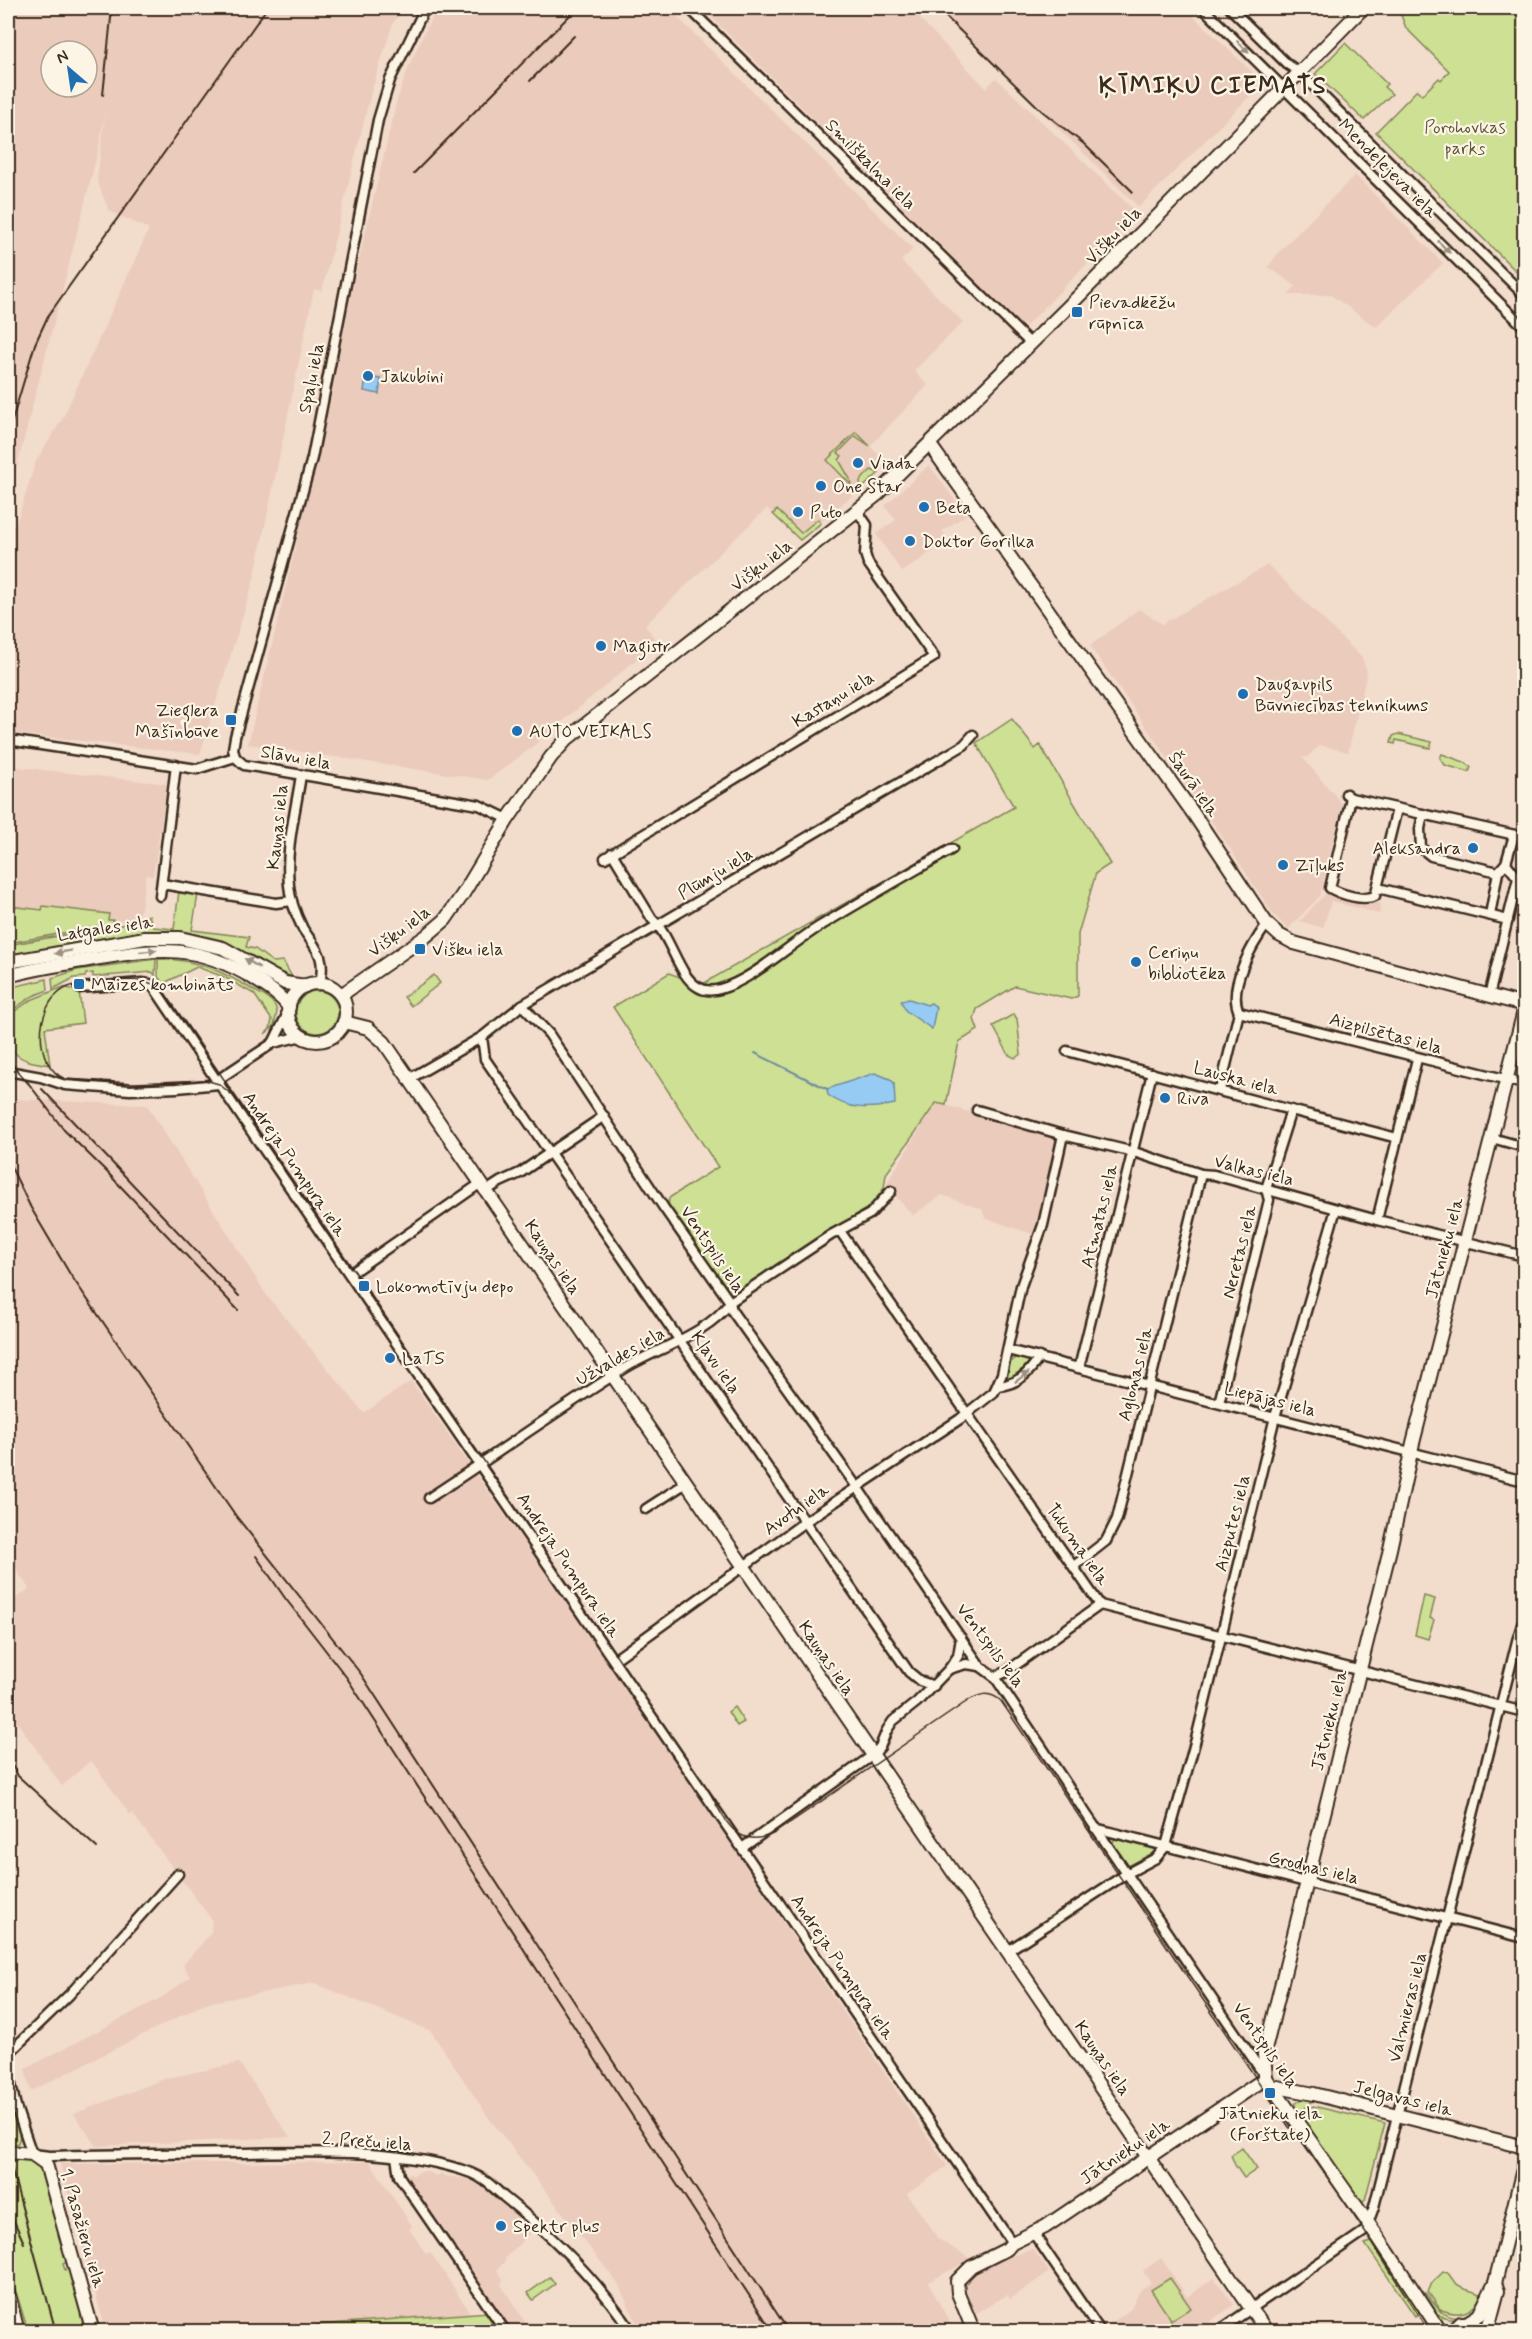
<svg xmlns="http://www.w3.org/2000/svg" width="1532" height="2339" font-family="Mynerve,sans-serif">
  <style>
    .built { fill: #ebcbbb; fill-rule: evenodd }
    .green { fill: #cde094; stroke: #848559; stroke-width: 1.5 }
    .water { fill: #96ccf4; stroke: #728b9e; stroke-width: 1.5 }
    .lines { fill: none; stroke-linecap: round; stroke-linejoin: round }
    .stream { stroke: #728b9e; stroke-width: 2 }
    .street-casing { stroke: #3b2a1e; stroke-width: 13 }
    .secondary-casing { stroke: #3b2a1e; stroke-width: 16 }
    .street { stroke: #fcf5e5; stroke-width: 8 }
    .secondary { stroke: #fcf5e5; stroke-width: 12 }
    .tram { stroke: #3b2a1e; stroke-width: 1.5 }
    .rail { stroke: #3b2a1e; stroke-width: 2 }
    .oneway { fill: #9c9082 }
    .poi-dot { fill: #1f6fb2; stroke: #fcf5e5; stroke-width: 2 }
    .labels { text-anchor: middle; stroke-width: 4.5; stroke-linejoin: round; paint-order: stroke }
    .park-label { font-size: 18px; fill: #60583c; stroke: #fcf5e5 }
    .street-label { font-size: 18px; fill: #3b2a1e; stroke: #fcf5e5 }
    .poi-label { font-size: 18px; fill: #3b2a1e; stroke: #fcf5e5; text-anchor: start }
    .district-label { font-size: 24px; font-weight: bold; letter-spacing: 1.5px; fill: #3b2a1e; stroke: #fcf5e5 }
  </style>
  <rect width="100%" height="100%" fill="#f2dccc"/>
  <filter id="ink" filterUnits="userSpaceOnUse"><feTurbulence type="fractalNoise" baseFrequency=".0167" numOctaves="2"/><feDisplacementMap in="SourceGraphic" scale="12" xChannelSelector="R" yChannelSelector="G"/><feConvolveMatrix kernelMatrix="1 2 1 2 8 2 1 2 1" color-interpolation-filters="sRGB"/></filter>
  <g filter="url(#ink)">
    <g class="built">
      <path d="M8,8H404L393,23L371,92L322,291L314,289L254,579L200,754L8,733V523L16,525L36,461L63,418L149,229L109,211L97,180L106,107L98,151L8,501ZM51,51H87V87H51Z"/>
      <polygon points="439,8 668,8 913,249 901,261 963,322 914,371 928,385 870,446 887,464 865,485 802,537 776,511 773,514 767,508 645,625 657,642 531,748 488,780 248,744 330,404 352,289 397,100 411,61 428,25"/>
      <polygon points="702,8 929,8 919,18 986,88 996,78 1137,213 1026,326 1018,322"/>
      <polygon points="935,8 1185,8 1255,75 1251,95 1139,207"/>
      <polygon points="1355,175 1443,263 1376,327 1331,295 1288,295 1296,286 1268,267 1280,251"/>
      <polygon points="929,465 966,515 942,531 949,540 902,572 876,534 896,520 885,506"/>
      <polygon points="1268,565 1362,658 1367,672 1348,752 1320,745 1307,757 1302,757 1342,804 1320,896 1288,929 1273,914 1219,832 1090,646 1139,609 1162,624"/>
      <polygon points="8,766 167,784 153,876 146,875 141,908 137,918 129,922 108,920 109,915 43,907 43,910 10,906 8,895"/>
      <polygon points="1327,892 1381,904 1379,914 1331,901 1323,928 1300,921"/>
      <polygon points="8,1099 147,1105 267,1296 364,1413 411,1381 640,1709 947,2166 907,2194 938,2239 971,2259 928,2282 954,2331 641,2331 618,2284 489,2118 431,2031 314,1983 206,2003 31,2091 25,2069 161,1998 190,1977 183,1965 211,1933 212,1920 132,1813 130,1815 91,1760 62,1786 8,1709 8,1609 16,1598 29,1589 8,1556"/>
      <polygon points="936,1102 1058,1140 1033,1234 985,1218 982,1209 942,1195 913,1215 897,1198 887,1183"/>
      <polygon points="239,2063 290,2137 96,2146 74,2114 164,2079"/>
      <polygon points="370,2162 412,2226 409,2229 426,2254 430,2252 471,2314 318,2325 318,2332 106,2331 60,2164"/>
      <polygon points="426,2171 436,2176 442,2173 444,2176 470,2179 488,2188 533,2230 505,2258 506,2260 497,2270 503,2279 501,2285 531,2331 502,2331 400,2180 410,2173 412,2176 419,2172"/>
      <polygon points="1033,2249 1049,2272 1010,2299 1007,2295 973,2315 963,2289 970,2275 985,2265"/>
      <polygon points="1161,2258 1187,2297 1214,2278 1234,2305 1196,2331 1115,2331 1110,2324 1131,2309 1140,2290 1151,2283 1143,2271"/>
    </g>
    <g class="green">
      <polygon points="1393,8 1524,8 1524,279 1376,132 1417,90 1422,95 1439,78 1441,80 1449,71 1406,28 1401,15"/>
      <polygon points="1345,43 1387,84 1384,87 1392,94 1364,120 1315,74"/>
      <polygon points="856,432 870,446 855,436 838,453 842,456 839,460 850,479 851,485 827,460"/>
      <polygon points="871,470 879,473 861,489 860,481"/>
      <polygon points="777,510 801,533 818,519 821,523 800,540 773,514"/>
      <polygon points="1012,719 1035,749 1040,745 1110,864 1096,873 1078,934 1078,996 1071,999 1015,986 977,1009 974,1019 978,1030 959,1042 946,1105 936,1103 886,1174 884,1188 872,1205 738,1290 721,1283 668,1208 669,1198 718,1167 613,1007 669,973 701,985 1014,807 976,743"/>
      <polygon points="1398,734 1432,742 1430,748 1396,740 1395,744 1391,743 1393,736"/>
      <polygon points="1442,754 1464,762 1471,767 1469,772 1445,765 1440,758"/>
      <polygon points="179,891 198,894 192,930 249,937 246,947 255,949 273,962 283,961 292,977 282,973 280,975 254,957 224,941 182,931 144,932 8,956 8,945 137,922 149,915 153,927 174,929"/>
      <polygon points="8,895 10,906 42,910 43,906 109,914 108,920 113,920 113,924 8,943"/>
      <polygon points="156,959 155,975 152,972 93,977 93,973 86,974 85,977 74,978 53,989 52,978 77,970"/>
      <path d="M158,959C195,958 224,972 255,991C264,996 275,1000 277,1012L274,1026L265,1034L270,1029L272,1020L254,994L224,977L197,967L164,983L158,977Z"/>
      <polygon points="434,975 440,983 411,1006 404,997"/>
      <polygon points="47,979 48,990 33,996 8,1013 8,988"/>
      <path d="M63,987L79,991L83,1023L45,1028L50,1065C13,1060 8,1054 8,1016L31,1000Z"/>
      <circle cx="317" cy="1012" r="21"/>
      <polygon points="1014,1014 1017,1019 1021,1054 1015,1058 1009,1055 993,1026"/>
      <polygon points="1017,1357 1028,1360 1031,1365 1008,1382 1006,1381 1009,1364"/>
      <polygon points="1424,1596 1435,1599 1430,1618 1434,1620 1428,1639 1415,1635"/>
      <polygon points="734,1707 744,1722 737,1726 728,1712"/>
      <polygon points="1118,1837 1155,1847 1156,1853 1131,1867 1127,1866 1112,1844 1115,1838"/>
      <polygon points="8,2087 20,2136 18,2143 9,2147"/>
      <polygon points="1304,2098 1312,2100 1310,2104 1297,2114 1294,2109 1295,2104"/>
      <polygon points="1313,2106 1385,2123 1365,2200 1361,2204 1298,2116"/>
      <polygon points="1242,2148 1257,2169 1244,2178 1235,2165 1231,2155"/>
      <polygon points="8,2156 30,2160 43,2171 67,2262 63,2264 65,2270 69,2269 85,2331 28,2331 17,2295 8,2275"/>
      <polygon points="1375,2241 1420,2311 1415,2316 1365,2244"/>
      <path d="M1443,2272L1448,2273L1455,2283L1465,2289L1481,2294C1475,2314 1457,2317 1440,2309L1428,2292L1432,2283Z"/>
      <polygon points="550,2277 555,2284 533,2300 528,2293"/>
      <polygon points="1170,2278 1191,2308 1171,2320 1151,2290"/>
      <path d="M1426,2293C1439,2313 1455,2329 1478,2306L1479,2311C1448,2324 1443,2324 1424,2294Z"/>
      <polygon points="489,2312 502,2331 318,2332 317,2325"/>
    </g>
    <g class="water">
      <polygon points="366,377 381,379 379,394 364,391"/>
      <polygon points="909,999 927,1005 931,1003 936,1007 932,1029 906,1011 901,1001"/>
      <path d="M875,1073L890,1079L894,1083L895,1104C871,1109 849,1111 828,1095L827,1089Z"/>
    </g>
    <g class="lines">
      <polyline class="stream" points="755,1053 827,1089"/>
      <g class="street-casing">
        <g id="street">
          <polyline points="689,8 1031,344"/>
          <polyline points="1203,8 1524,327"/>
          <polyline points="1230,8 1287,64 1299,72 1524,295"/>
          <polyline points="8,740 197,769 235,757 244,765 479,805 508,819"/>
          <polyline points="235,757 233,749 235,737 312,458 378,120 390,80 425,8"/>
          <path d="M301,775C296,810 285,849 289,885C290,900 296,915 303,929C317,950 326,956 320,983"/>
          <polyline points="1346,794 1351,798 1524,837"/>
          <path d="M1351,798L1330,888C1342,895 1363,901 1375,896L1397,809"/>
          <polyline points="1423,814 1420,829 1421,848 1431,856 1498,872 1506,863 1514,835"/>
          <path d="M612,853L652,919C671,936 678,976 698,987C704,991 713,991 720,989C752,980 788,946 817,928C861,901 907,875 952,849"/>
          <polyline points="605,858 934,657 868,563 865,554 867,525 858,512"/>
          <polyline points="162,884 276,903 292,901"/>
          <polyline points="1378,888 1508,920"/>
          <polyline points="160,896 176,765"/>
          <polyline points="1490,915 1498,872"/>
          <polyline points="79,988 142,983 150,984 155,989 219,1084 222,1077 273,1043 302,1036"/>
          <polyline points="1489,996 1518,878 1506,863"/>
          <polyline points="522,1005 549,1034 664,1208 730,1302 732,1311 857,1487 980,1666 995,1677 1089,1818 1264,2075"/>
          <polyline points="1239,1012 1524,1084"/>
          <polyline points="273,1043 288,1013"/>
          <polyline points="1067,1051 1397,1138"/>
          <polyline points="8,1071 41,1077 65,1085 130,1090 177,1088 219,1084 1012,2243"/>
          <polyline points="409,1079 482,1037"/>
          <path d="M1220,1090L1239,1012C1227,987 1252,945 1267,924"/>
          <polyline points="977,1110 1063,1135 1134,1152 1201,1174 1214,1175 1377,1220 1524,1256"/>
          <polyline points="1492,1138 1524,1147"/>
          <polyline points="486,1191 500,1182 520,1173 604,1116"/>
          <polyline points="1377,1220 1417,1059"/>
          <polyline points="840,1231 1100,1605 1524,1712"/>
          <polyline points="350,1274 481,1183"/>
          <polyline points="1008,1350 1524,1481"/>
          <polyline points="1079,1368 1152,1073"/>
          <path d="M998,1386C1016,1385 1030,1373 1039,1357"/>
          <polyline points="1219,1403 1269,1200 1266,1189 1291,1110"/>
          <path d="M429,1498C495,1455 559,1409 625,1368C656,1349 710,1333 730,1302L831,1235L870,1214L891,1191"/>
          <polyline points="646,1509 686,1483"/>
          <polyline points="1074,1566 1106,1541 1117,1519 1201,1174"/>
          <polyline points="614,1660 806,1521 960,1419 994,1392 1002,1374 1021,1286 1043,1225 1063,1135"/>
          <polyline points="949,1669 966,1664 980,1666"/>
          <polyline points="995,1677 1006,1672 1100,1605"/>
          <polyline points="934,1686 920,1681 909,1672 485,1059 482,1037 522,1005 964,745 973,735"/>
          <polyline points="1095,1828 1524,1938"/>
          <polyline points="742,1848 873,1755 880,1747 887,1730 893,1721 917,1702 949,1669 958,1656 961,1638"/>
          <polyline points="1009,1950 1126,1874 1156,1858 1166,1846 1196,1739 1275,1417 1336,1209"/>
          <polyline points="8,2054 69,1995 178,1874"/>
          <path d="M8,2071L16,2107L32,2154L50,2156C112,2154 175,2154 237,2153C309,2152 403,2148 471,2173C484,2178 494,2188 504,2197C552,2235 598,2281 632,2332"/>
          <polyline points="396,2157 399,2176 506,2332"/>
          <polyline points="1034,2234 1101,2332"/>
          <polyline points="1217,2332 1365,2231 1374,2207 1517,1641 1524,1618"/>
        </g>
      </g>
      <g class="secondary-casing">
        <g id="secondary">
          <polyline points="930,445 1193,813 1267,924 1279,935 1294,943 1524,1005"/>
          <polyline points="8,962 145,938 180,938 223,948 285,983 305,986"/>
          <path d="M8,976C36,968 65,964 94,959C158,949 194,942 253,978C267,987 279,994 289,1007"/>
          <circle cx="317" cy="1012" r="29"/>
          <polyline points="341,995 425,937 445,920 463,894 508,819 551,757 567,739 878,494 1069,306 1363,8"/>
          <path d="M344,1022L368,1028L384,1042C679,1471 974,1901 1267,2332"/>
          <polyline points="1266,2078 1378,2237 1441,2332"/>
          <polyline points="1272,2086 1314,2094 1524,2147"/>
          <polyline points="8,2152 32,2154 46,2164 93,2332"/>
          <polyline points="8,2292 18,2332"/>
          <polyline points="1468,2322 1479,2315 1495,2283 1524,2165"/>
          <polyline points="974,2332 958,2293 957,2281 971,2267 1007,2249 1012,2243 1045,2227 1266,2078 1264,2054 1390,1549 1413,1443 1524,1011"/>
          <polyline points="1452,2332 1461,2323 1474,2323"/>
          <polyline points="1487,2332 1498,2291 1495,2283"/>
        </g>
      </g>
      <use href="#street" class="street"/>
      <use href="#secondary" class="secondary"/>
      <g class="tram">
        <path d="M237,1099L219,1084L205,1080L134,1083L65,1079C33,1065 34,1006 64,989C79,981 98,982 115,981C134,980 147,978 163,990L709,1791C725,1820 736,1851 775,1833L966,1702C979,1694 989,1690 1001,1701L1289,2127L1303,2141"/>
        <polyline points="1299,2135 1371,2241 1429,2332"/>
      </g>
      <g class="rail">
        <polyline points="937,8 1042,111 1084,144 1133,192"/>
        <polyline points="530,81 574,36"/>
        <polyline points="103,95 112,8"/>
        <polyline points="414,173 577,8"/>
        <polyline points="8,434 35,344 48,316 267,8"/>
        <polyline points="8,1060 29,1084 64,1130 105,1170 238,1310"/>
        <polyline points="42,1089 239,1296"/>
        <polyline points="8,1161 31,1208 70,1274 236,1516 361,1674 789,2332"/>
        <polyline points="256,1556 285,1598 347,1678 773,2332"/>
        <polyline points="8,1758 18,1776 97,1848"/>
        <polyline points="8,2156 56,2332"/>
        <polyline points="8,2208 24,2243"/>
      </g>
    </g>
    <defs><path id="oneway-solid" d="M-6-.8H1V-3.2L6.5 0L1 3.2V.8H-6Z" transform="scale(1.5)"/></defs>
    <g class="oneway">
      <use href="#oneway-solid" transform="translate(1243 47) rotate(45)"/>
      <use href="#oneway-solid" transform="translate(1444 247) rotate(45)"/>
      <use href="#oneway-solid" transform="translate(148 951) rotate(-6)"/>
      <use href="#oneway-solid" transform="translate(63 952) rotate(170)"/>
      <use href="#oneway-solid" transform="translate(252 963) rotate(-149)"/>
      <use href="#oneway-solid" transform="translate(1022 1377) rotate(-36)"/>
    </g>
  </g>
  <g class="poi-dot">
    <rect x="1071" y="306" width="12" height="12" rx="3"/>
    <circle cx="368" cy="376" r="6"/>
    <circle cx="858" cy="463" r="6"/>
    <circle cx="821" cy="486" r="6"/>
    <circle cx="924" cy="507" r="6"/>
    <circle cx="798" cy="512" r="6"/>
    <circle cx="910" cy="541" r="6"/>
    <circle cx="601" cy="646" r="6"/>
    <circle cx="1243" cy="694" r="6"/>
    <rect x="225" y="714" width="12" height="12" rx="3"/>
    <circle cx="517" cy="731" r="6"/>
    <circle cx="1473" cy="848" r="6"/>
    <circle cx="1283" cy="865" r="6"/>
    <rect x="414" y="943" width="12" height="12" rx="3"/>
    <circle cx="1136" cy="962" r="6"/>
    <rect x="73" y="978" width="12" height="12" rx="3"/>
    <circle cx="1165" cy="1098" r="6"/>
    <rect x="358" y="1280" width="12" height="12" rx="3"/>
    <circle cx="390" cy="1358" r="6"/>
    <rect x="1264" y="2087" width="12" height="12" rx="3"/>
    <circle cx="501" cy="2226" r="6"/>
  </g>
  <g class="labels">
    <g class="park-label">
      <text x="1465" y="133">Porohovkas<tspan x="1465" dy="21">parks</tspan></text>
    </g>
    <g class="street-label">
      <text transform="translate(871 164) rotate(45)" y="6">Smilškalna iela</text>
      <text transform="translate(1388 168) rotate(45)" y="6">Mendeļejeva iela</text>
      <text transform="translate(1113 235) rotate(-46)" y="6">Višķu iela</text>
      <text transform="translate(311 378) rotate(-79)" y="6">Spaļu iela</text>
      <text transform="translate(761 565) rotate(-38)" y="6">Višķu iela</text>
      <text transform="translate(833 699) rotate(-31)" y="6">Kastaņu iela</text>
      <text transform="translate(296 757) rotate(10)" y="6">Slāvu iela</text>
      <text transform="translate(1194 784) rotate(55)" y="6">Šaurā iela</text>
      <text transform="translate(277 827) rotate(-84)" y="6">Kauņas iela</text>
      <text transform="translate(715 873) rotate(-31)" y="6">Plūmju iela</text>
      <text transform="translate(105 928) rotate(-8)" y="6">Latgales iela</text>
      <text transform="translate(399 931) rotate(-37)" y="6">Višķu iela</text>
      <text transform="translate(1386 1033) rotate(15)" y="6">Aizpilsētas iela</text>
      <text transform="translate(1236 1078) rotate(15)" y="6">Lauska iela</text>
      <text transform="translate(295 1164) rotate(56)" y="6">Andreja Pumpura iela</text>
      <text transform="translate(1254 1170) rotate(14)" y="6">Valkas iela</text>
      <text transform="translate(1099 1216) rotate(-76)" y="6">Atmatas iela</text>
      <text transform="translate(1444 1248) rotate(-75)" y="6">Jātnieku iela</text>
      <text transform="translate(713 1249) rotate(56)" y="6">Ventspils iela</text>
      <text transform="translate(1239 1252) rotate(-76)" y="6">Neretas iela</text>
      <text transform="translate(553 1257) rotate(56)" y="6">Kauņas iela</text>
      <text transform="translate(620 1356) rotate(-30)" y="6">Užvaldes iela</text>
      <text transform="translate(716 1362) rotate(55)" y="6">Kļavu iela</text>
      <text transform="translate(1135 1374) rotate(-76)" y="6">Aglonas iela</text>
      <text transform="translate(1270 1399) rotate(14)" y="6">Liepājas iela</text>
      <text transform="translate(796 1509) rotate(-35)" y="6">Avotu iela</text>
      <text transform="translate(1232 1523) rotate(-76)" y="6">Aizputes iela</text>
      <text transform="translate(1078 1544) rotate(55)" y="6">Tukuma iela</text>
      <text transform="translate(569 1565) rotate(56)" y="6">Andreja Pumpura iela</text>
      <text transform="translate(991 1645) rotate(53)" y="6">Ventspils iela</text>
      <text transform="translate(827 1658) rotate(56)" y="6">Kauņas iela</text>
      <text transform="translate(1329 1720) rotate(-76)" y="6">Jātnieku iela</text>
      <text transform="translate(1314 1867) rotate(14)" y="6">Grodņas iela</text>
      <text transform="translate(843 1967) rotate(56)" y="6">Andreja Pumpura iela</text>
      <text transform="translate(1407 2007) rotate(-76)" y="6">Valmieras iela</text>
      <text transform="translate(1266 2045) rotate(55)" y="6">Ventspils iela</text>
      <text transform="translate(1103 2058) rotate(56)" y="6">Kauņas iela</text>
      <text transform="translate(1403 2098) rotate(14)" y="6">Jelgavas iela</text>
      <text transform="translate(367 2141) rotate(4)" y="6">2. Preču iela</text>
      <text transform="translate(1125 2151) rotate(-34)" y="6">Jātnieku iela</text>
      <text transform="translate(83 2228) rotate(74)" y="6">1. Pasažieru iela</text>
    </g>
    <g class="poi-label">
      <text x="1089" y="308">Pievadkēžu<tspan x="1089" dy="21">rūpnīca</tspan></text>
      <text x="380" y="382">Jakubini</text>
      <text x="870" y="469">Viada</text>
      <text x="833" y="492">One Star</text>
      <text x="936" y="513">Beta</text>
      <text x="810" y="518">Puto</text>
      <text x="922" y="547">Doktor Gorilka</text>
      <text x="613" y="652">Magistr</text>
      <text x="1255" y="690">Daugavpils<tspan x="1255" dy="21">Būvniecības tehnikums</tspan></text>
      <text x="219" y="716" text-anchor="end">Zieglera<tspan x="219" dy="21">Mašīnbūve</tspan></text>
      <text x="529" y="737">AUTO VEIKALS</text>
      <text x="1461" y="854" text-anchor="end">Aleksandra</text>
      <text x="1295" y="871">Zīļuks</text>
      <text x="432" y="955">Višku iela</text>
      <text x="1148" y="958">Ceriņu<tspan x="1148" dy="21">bibliotēka</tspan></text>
      <text x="91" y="990">Maizes kombināts</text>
      <text x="1177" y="1104">Riva</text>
      <text x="376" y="1292">Lokomotīvju depo</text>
      <text x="402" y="1364">LaTS</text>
      <text x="1270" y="2119" text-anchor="middle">Jātnieku iela<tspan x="1270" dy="21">(Forštate)</tspan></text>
      <text x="513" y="2232">Spektr plus</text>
    </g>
    <g class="district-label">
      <text x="1213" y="93">ĶĪMIĶU CIEMATS</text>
    </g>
  </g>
  <rect width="1532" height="2339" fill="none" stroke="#fcf5e5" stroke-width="30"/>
  <rect x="15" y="15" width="1502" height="2309" fill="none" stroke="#3b2a1e" stroke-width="2" filter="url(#ink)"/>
  <g transform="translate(69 69) rotate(331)"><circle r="28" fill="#fcf5e5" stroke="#afa495" stroke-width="1.5"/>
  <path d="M0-4.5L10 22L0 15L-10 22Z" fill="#1f6fb2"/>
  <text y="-9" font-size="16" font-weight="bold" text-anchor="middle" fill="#3b2a1e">N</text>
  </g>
</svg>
